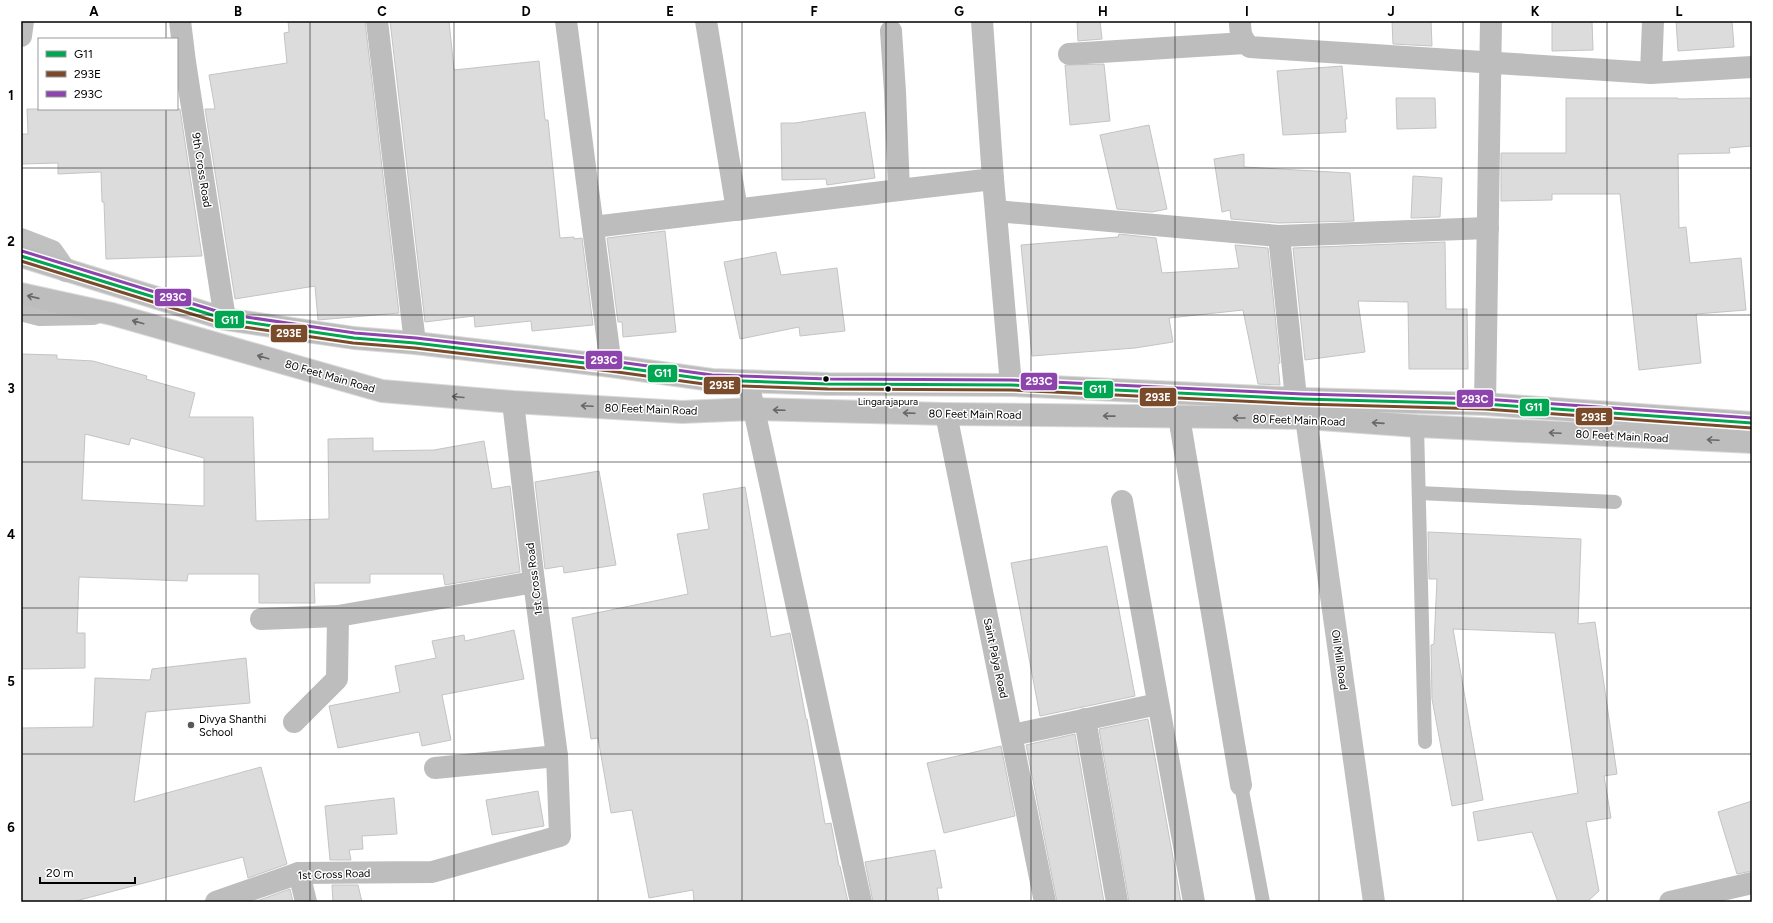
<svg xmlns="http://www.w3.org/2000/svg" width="1773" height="923" font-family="Figtree,sans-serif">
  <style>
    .building { fill: #dcdcdc; stroke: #c4c4c4; fill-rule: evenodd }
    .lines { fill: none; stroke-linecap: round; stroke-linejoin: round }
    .primary-casing { stroke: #dbdbdb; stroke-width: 24 }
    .lane { stroke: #bdbdbd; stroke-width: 14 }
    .street { stroke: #bdbdbd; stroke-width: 22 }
    .secondary { stroke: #c0c0c0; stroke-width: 22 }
    .primary { stroke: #bdbdbd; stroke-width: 22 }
    .bus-1-casing { stroke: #fff; stroke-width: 6 }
    .bus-2-casing { stroke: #fff; stroke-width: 6 }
    .bus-3-casing { stroke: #fff; stroke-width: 6 }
    .bus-1 { stroke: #00a651; stroke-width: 3 }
    .bus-2 { stroke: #7a4b2a; stroke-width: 3 }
    .bus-3 { stroke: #8e44ad; stroke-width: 3 }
    .oneway { stroke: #686868 }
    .grid { fill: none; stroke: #000; stroke-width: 1; stroke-opacity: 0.55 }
    .bus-dot { fill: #000; stroke: #fff; stroke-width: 1.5 }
    .poi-dot { fill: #595959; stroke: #fff; stroke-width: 1.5 }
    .labels { text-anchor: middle; stroke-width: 3; stroke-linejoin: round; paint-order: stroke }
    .bus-label { font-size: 10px; fill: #000; stroke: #fff }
    .street-label { font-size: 11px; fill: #000; stroke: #fff }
    .poi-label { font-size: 11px; fill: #000; stroke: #fff; text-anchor: start }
    .line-badge { stroke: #fff; stroke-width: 1.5 }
    .badge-label { font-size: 11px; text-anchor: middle; font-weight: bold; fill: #fff }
    .neatline { fill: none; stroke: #000; stroke-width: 1.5 }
    .grid-label { font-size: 13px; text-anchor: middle; font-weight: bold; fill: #000 }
  </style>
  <rect width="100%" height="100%" fill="#fff"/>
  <g class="building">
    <polygon points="288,21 365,21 399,313 318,320 315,286 235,299 205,109 215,109 209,75 287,63 284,33 289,32"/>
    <polygon points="390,21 449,21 454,70 539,61 545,120 548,120 560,238 574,237 574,239 582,238 593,325 532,331 531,321 475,327 474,316 425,322"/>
    <polygon points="1077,21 1100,21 1102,39 1078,41"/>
    <polygon points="1392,21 1431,21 1432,46 1393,44"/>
    <polygon points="1552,21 1592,21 1593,50 1552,51"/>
    <polygon points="1676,21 1732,21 1734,47 1678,51"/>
    <polygon points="1104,64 1110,121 1070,125 1065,65"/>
    <polygon points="1342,66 1347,119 1345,119 1346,132 1283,135 1277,71"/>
    <polygon points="1396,98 1435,98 1436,128 1397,129"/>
    <polygon points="1566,98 1678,98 1678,99 1752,98 1752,146 1729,148 1730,153 1678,154 1679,228 1686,227 1690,263 1741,258 1746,310 1696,314 1701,363 1639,370 1620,194 1552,194 1552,200 1501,201 1501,153 1566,153"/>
    <polygon points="27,109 180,109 202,256 106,259 104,202 102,202 101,172 58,174 58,163 21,164 21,134 28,134"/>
    <polygon points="865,112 875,178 827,185 826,179 782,180 781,123 795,123"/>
    <polygon points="1149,125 1167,209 1152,212 1117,209 1100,135"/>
    <polygon points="1244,154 1244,167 1350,173 1354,221 1279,223 1231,219 1230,210 1222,212 1214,159"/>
    <polygon points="1413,176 1442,178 1440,217 1411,218"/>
    <polygon points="665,231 676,332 623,337 622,322 618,322 607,238"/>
    <polygon points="1119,234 1156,238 1162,273 1239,268 1235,245 1268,248 1280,363 1278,364 1280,385 1258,384 1243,310 1169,318 1173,342 1135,348 1032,356 1021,245 1118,237"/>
    <polygon points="1445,242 1446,309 1467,309 1468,369 1409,369 1408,302 1358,301 1365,352 1305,360 1293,248"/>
    <polygon points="776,252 781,275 837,268 845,331 800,336 799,327 740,339 724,262"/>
    <path d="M21,354L57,355V359L93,361L147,376L146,379L195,393L189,417H253L256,521L329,519L328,439L373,438V451L434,450L484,441L492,489L510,486L520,572L445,585L443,574H370V583H314L315,603H259V574H188L187,581L79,577L77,633H85V668L21,669ZM85,434L129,445L131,438L204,458V506L82,500Z"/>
    <polygon points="599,471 616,565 564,573 563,566 545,569 535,482"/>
    <polygon points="745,487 771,637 790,633 806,719 807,719 825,824 831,823 839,866 840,866 848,902 694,902 693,890 649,898 632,810 611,813 598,738 591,739 572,618 688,594 677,534 709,529 703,494"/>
    <polygon points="1428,532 1581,539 1578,624 1595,622 1617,774 1604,776 1611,818 1586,822 1599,891 1587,902 1558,902 1532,832 1478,841 1473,812 1578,793 1555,633 1453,629 1483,800 1452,806 1432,699 1431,645 1434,644 1437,579 1429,579"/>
    <polygon points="1107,546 1135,696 1040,716 1011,563"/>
    <polygon points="514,630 524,679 442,695 451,740 422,746 419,732 338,748 329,706 400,692 395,666 436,658 432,641 464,635 465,641"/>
    <polygon points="246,658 250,703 146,712 134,802 261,767 287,864 248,878 243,857 72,902 21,902 21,728 93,727 95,678 150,680 152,669"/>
    <polygon points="1148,719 1181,902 1129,902 1099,729"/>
    <polygon points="1075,734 1104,902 1057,902 1026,745"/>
    <polygon points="1001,746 1015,816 944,833 927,763"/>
    <polygon points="538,791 544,826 492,835 486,800"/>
    <polygon points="394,798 397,834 362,836 363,849 349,850 351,860 330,860 325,806"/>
    <polygon points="1752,801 1752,871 1737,874 1718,812"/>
    <polygon points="935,850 942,888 937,888 939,902 873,902 865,862"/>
    <polygon points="332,885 358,885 362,902 333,902"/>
    <polygon points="290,889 293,902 254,902"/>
  </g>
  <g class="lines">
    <g class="primary-casing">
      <g id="primary">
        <polyline points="21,256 225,319 354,338 415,343 611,366 712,380 828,384 1011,385 1303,399 1485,404 1752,423"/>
        <polyline points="21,294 112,314 382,391 513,402 682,412 754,409 946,414 1306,418 1417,426 1752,442"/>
      </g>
    </g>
    <g class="lane">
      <polyline points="1417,426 1425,742"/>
      <polyline points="1419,493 1615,502"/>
      <polyline points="1241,785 1263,902"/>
    </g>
    <g class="street">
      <polyline points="180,21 185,62 225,319"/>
      <polyline points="377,21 415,343"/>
      <polyline points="566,21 611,366"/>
      <polyline points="706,21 737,210"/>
      <polyline points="982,21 993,179 1011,385"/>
      <path d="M1240,21C1240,32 1241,40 1250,47L1651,73L1752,67"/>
      <polyline points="891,31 895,92 899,190 993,179"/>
      <polyline points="21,36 23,21"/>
      <polyline points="1069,54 1245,43"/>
      <polyline points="1651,73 1653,21"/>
      <polyline points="996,211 1279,236 1488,228"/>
      <polyline points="593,227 899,190"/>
      <polyline points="1279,236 1296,398"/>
      <polyline points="748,382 861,902"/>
      <polyline points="1485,404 1491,21"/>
      <polyline points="946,414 1045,902"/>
      <polyline points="1179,417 1241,785"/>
      <polyline points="1122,501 1194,902"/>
      <polyline points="261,619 338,616 534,582"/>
      <polyline points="1085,719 1117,902"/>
      <polyline points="294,722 337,679 338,616"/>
      <polyline points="1012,735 1158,704"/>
      <polyline points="435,768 557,756"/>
      <polyline points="299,873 306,902"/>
      <polyline points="216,902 299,873 432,872 560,836 557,756 534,582 513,402"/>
      <polyline points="1670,902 1752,883"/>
    </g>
    <g class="secondary">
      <polyline points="21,239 52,251 66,271"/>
      <polyline points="21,310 40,315 93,314"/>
      <polyline points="1306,418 1374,902"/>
    </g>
    <use href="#primary" class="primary"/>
    <g class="bus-1-casing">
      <polyline id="bus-1" points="21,256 225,319 354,338 415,343 611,366 712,380 828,384 1011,385 1303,399 1485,404 1752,423"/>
    </g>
    <g class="bus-2-casing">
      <polyline id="bus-2" points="21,261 224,324 353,343 415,348 610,371 711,385 828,389 1011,390 1303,404 1485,409 1752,428"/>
    </g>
    <g class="bus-3-casing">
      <polyline id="bus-3" points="22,251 226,314 355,333 416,338 612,361 712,375 828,379 1011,380 1303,394 1485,399 1752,418"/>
    </g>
    <use href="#bus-1" class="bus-1"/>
    <use href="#bus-2" class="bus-2"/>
    <use href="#bus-3" class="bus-3"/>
  </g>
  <defs><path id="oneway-shaft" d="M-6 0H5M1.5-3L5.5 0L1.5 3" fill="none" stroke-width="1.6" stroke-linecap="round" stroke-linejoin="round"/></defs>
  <g class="oneway">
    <use href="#oneway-shaft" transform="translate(33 297) rotate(-167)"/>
    <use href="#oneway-shaft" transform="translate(138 322) rotate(-164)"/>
    <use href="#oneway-shaft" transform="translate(263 357) rotate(-164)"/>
    <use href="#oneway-shaft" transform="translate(458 397) rotate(-175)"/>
    <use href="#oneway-shaft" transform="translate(587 406) rotate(-177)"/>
    <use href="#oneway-shaft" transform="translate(779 410) rotate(-178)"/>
    <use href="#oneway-shaft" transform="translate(909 413) rotate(-178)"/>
    <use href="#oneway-shaft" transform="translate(1109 416) rotate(-179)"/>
    <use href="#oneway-shaft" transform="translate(1239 418) rotate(-180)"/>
    <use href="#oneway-shaft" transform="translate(1378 423) rotate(-176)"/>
    <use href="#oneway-shaft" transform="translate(1555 433) rotate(-177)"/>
    <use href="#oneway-shaft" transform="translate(1713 440) rotate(-177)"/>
  </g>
  <path class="grid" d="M166,21V39M310,21V902M454,21V902M598,21V902M742,21V902M886,21V902M1031,21V902M1175,21V902M1319,21V902M1463,21V902M1607,21V902M166,109V902M21,168H1752M21,315H1752M21,462H1752M21,608H1752M21,754H1752"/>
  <g class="bus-dot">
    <circle cx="826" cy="379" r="3.5"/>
    <circle cx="888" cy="389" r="3.5"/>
  </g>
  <circle class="poi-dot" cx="191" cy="725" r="4"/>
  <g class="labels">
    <g class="bus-label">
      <text x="888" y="405">Lingarajapura</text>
    </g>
    <g class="street-label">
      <text transform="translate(202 170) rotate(81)" y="4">9th Cross Road</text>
      <text transform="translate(330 376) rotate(16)" y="4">80 Feet Main Road</text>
      <text transform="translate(651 409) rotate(2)" y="4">80 Feet Main Road</text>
      <text transform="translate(975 414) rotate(1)" y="4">80 Feet Main Road</text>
      <text transform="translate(1299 420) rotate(2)" y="4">80 Feet Main Road</text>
      <text transform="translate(1622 436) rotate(3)" y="4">80 Feet Main Road</text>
      <text transform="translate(534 579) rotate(-97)" y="4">1st Cross Road</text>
      <text transform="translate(996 658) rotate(78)" y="4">Saint Palya Road</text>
      <text transform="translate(1340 660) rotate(82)" y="4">Oil Mill Road</text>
      <text transform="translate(334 874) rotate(-2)" y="4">1st Cross Road</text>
    </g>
    <g class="poi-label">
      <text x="199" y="723">Divya Shanthi<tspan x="199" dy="13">School</tspan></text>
    </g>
  </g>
  <g class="line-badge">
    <rect x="154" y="288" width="38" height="19" rx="4" fill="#8e44ad"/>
    <rect x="214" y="310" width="31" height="19" rx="4" fill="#00a651"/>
    <rect x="270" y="324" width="38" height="19" rx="4" fill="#7a4b2a"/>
    <rect x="585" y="350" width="38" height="20" rx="4" fill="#8e44ad"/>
    <rect x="647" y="364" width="31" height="19" rx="4" fill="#00a651"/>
    <rect x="1020" y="372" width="38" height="19" rx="4" fill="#8e44ad"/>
    <rect x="703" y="376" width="38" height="19" rx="4" fill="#7a4b2a"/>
    <rect x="1083" y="380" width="31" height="19" rx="4" fill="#00a651"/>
    <rect x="1139" y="387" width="38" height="20" rx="4" fill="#7a4b2a"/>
    <rect x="1456" y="389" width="38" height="19" rx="4" fill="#8e44ad"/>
    <rect x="1519" y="398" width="31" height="19" rx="4" fill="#00a651"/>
    <rect x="1575" y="407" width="38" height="19" rx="4" fill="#7a4b2a"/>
  </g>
  <g class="badge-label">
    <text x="173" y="301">293C</text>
    <text x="230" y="324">G11</text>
    <text x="289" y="337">293E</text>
    <text x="604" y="364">293C</text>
    <text x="663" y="377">G11</text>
    <text x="1039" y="385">293C</text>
    <text x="722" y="389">293E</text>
    <text x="1098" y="393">G11</text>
    <text x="1158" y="401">293E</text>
    <text x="1475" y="403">293C</text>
    <text x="1534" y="411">G11</text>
    <text x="1594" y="421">293E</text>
  </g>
  <rect width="1773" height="923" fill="none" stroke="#ffffff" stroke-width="44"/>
  <rect x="38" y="38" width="140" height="72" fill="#ffffff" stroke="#999999"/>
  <rect x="46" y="51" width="20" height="6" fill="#00a651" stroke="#999999"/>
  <text x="74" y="58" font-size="12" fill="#000000">G11</text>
  <rect x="46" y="71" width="20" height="6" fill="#7a4b2a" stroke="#999999"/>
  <text x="74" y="78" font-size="12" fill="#000000">293E</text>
  <rect x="46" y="91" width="20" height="6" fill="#8e44ad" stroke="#999999"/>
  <text x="74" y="98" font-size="12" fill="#000000">293C</text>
  <path d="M40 877v6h95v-6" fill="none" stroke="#000000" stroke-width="2"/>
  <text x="46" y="877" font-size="12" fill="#000000" stroke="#ffffff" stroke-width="3" paint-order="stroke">20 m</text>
  <rect x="22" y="22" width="1729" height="879" class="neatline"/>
  <g class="grid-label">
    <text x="94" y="16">A</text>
    <text x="238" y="16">B</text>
    <text x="382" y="16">C</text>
    <text x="526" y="16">D</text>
    <text x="670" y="16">E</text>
    <text x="814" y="16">F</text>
    <text x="959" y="16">G</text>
    <text x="1103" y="16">H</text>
    <text x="1247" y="16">I</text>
    <text x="1391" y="16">J</text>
    <text x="1535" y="16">K</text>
    <text x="1679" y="16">L</text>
    <text x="11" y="100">1</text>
    <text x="11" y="246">2</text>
    <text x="11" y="393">3</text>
    <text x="11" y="539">4</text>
    <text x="11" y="686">5</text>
    <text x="11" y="832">6</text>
  </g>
</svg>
